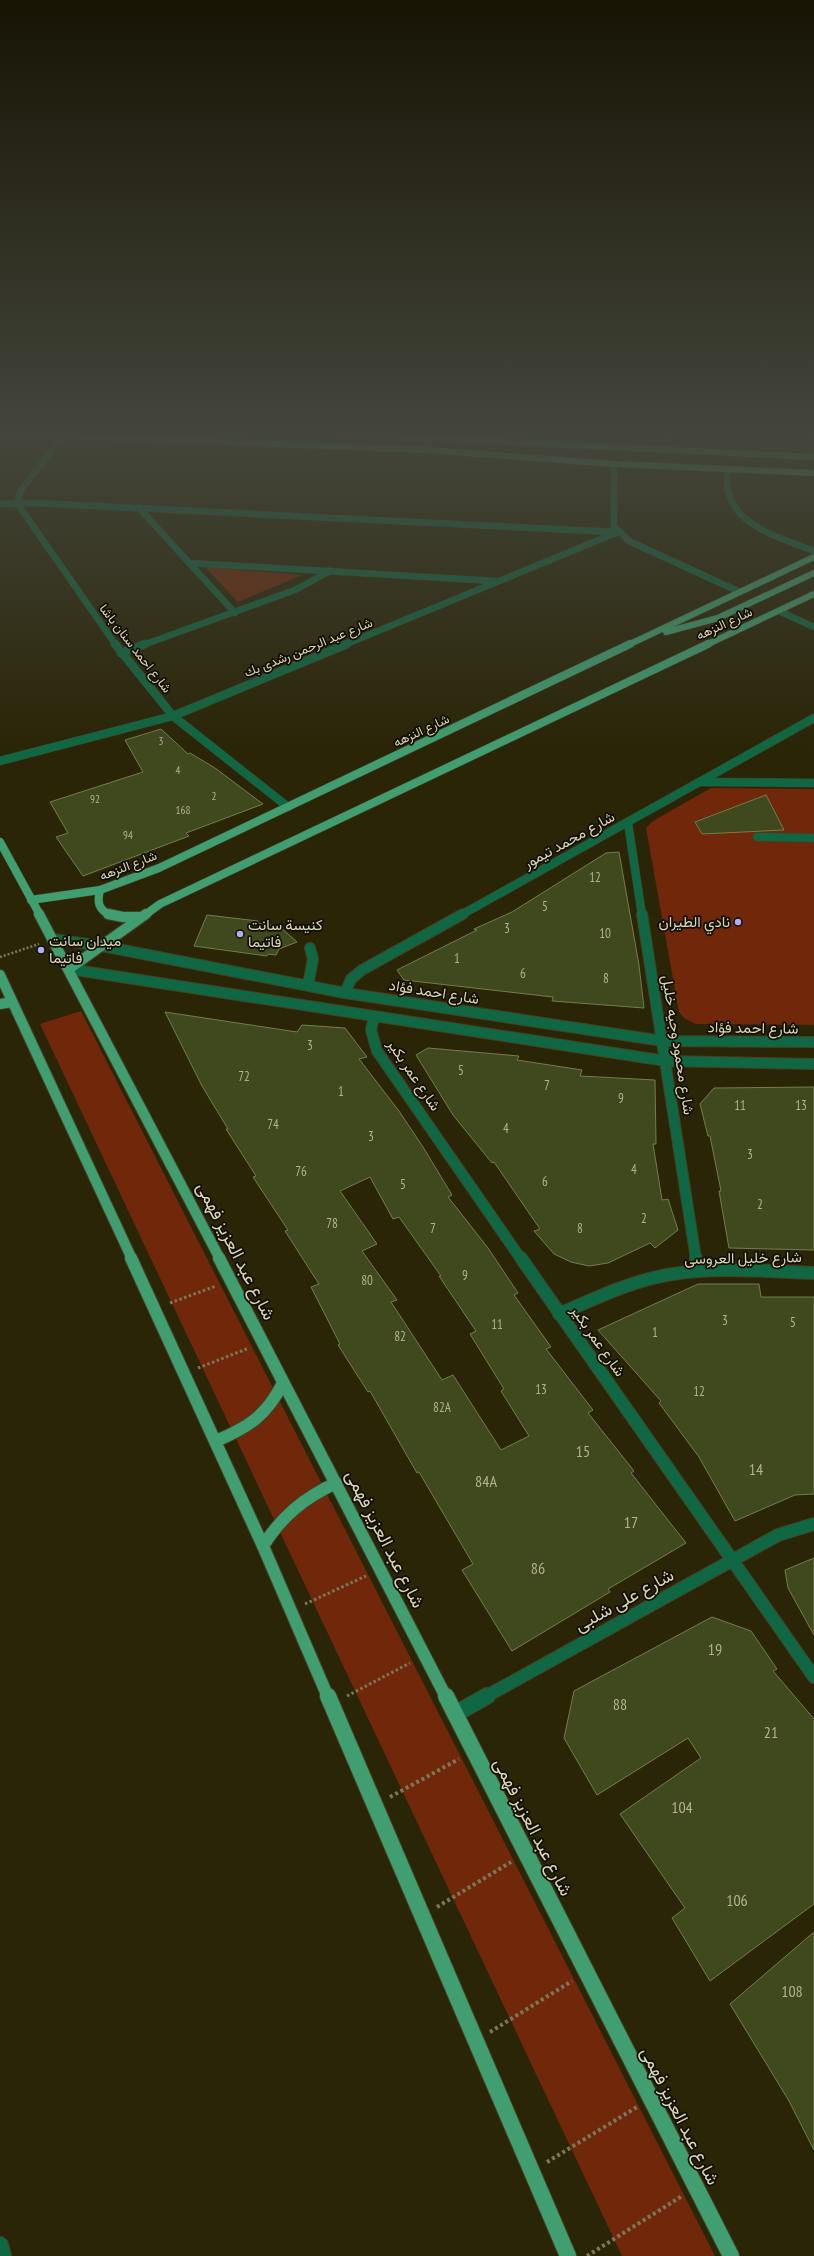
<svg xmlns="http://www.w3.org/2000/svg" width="814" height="2256" font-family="'PT Sans Narrow',Vazirmatn,sans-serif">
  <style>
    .green { fill: #71280a }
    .building { fill: #40481e; stroke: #737f4a; fill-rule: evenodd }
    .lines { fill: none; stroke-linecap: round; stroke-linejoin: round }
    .minor-far4-casing { stroke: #464123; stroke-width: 7 }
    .minor-far3-casing { stroke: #464123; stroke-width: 9 }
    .minor-far2-casing { stroke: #464123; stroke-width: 12 }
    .minor-far1-casing { stroke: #464123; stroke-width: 14 }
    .minor-casing { stroke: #464123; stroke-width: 18 }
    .major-far4-casing { stroke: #464123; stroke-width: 7 }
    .major-far3-casing { stroke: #464123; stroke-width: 9 }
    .major-far2-casing { stroke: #464123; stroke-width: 12 }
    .major-far1-casing { stroke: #464123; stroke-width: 14 }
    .major-casing { stroke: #464123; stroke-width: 18 }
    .path-far2 { stroke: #7c785a; stroke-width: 2.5; stroke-dasharray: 2 2; stroke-linecap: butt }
    .path-far1 { stroke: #7c785a; stroke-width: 3; stroke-dasharray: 2.5 2.5; stroke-linecap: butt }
    .path { stroke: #7c785a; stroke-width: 4; stroke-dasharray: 3 3; stroke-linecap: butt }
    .minor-far4 { stroke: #0f6843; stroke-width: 6 }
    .minor-far3 { stroke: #0f6843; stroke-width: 8 }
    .minor-far2 { stroke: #0f6843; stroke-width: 10 }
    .minor-far1 { stroke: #0f6843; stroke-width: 12 }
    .minor { stroke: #0f6843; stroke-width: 16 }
    .major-far4 { stroke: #419e71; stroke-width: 6 }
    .major-far3 { stroke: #419e71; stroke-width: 8 }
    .major-far2 { stroke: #419e71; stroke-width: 10 }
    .major-far1 { stroke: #419e71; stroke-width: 12 }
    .major { stroke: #419e71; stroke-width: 16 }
    .poi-dot { fill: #a9b0fc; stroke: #120e00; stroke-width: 1.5 }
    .labels { text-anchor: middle; stroke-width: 3.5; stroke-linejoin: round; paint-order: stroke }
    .far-number-label { font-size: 11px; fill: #b4b292 }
    .far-street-label { font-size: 13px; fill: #dad6b9; stroke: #120e00 }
    .number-label { font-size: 13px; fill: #b4b292 }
    .street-label { font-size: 15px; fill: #dad6b9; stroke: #120e00 }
    .poi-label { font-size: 15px; fill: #dad6b9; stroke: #120e00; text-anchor: start }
    .near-number-label { font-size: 16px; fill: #b4b292 }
    .near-street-label { font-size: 18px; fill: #dad6b9; stroke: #120e00 }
  </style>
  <rect width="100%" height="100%" fill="#2a2507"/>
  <g class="green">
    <polygon points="205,567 302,575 238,602"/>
    <polygon points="711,788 814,789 814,1025 696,1024 685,1019 679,1012 646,828 653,821"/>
    <polygon points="81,1011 715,2256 622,2256 40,1024"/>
  </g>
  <g class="building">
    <polygon points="161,729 188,754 190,753 215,768 263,804 186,833 189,836 83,876 56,837 68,833 50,802 143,772 125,740"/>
    <polygon points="766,795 784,830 702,834 695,822"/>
    <polygon points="619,852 639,965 644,1008 552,1001 553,997 404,980 397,970 477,930 474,929 512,912 606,853"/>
    <polygon points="207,915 258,921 257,923 279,926 297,942 279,949 276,955 268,954 267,956 194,946"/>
    <path d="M165,1012L297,1032L302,1025L345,1028L367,1057L359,1059L399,1111L423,1147L452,1195L448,1197L488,1248L518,1293L514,1295L551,1347L546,1349L593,1410L588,1413L634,1471L631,1473L686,1543L608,1589L610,1592L512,1651L462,1570L473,1564L419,1472L417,1473L370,1391L368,1392L338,1345L340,1344L311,1287L319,1284L285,1231L288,1230L253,1177L256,1176L226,1129H228L202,1086ZM370,1177L393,1219L399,1217L441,1276H439L476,1331L470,1334L504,1389L501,1391L529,1436L501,1450L453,1375L442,1380L391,1302L397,1300L362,1251L377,1244L340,1191Z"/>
    <polygon points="428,1048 519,1056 517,1060 582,1070 580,1076 655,1080 656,1144 653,1144 662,1200 668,1199 678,1230 655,1248 650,1243 608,1263 589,1266 571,1262 554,1254 534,1231 540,1229 494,1162 492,1163 453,1115 416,1055"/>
    <polygon points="814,1087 814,1250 729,1248 719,1191 721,1191 710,1136 708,1136 700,1104 714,1088"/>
    <polygon points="698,1284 759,1284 761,1297 814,1297 814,1494 795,1495 735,1521 699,1457 659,1403 661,1401 598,1330"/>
    <polygon points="814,1558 814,1635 788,1588 785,1570"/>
    <polygon points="712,1617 751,1631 777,1669 773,1671 814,1719 814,1904 710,1981 672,1918 685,1908 620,1814 701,1758 688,1738 597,1795 564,1738 574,1691"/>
    <polygon points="814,1932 814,2150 789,2101 730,2004"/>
  </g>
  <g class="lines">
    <g class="minor-far4-casing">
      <g id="minor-far4">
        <polyline points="669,433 670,451"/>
        <polyline points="64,435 21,490 17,503 116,645"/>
        <polyline points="614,464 614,526 629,541 740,592"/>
        <path d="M728,469C718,522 776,536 814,551"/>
        <polyline points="0,504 35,503 615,532"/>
        <polyline points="139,508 235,613"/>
        <polyline points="189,563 495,581"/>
        <polyline points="779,611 814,627"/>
        <polyline points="143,645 295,590 330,571"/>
        <polyline points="344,645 618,532"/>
      </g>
    </g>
    <g class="minor-far3-casing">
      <g id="minor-far3">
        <polyline points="115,644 173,716 288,807"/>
        <polyline points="121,653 145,644"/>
        <polyline points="0,761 173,716 347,644"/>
        <polyline points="702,782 814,783"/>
        <polyline points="628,823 642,915"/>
        <polyline points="757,837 814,838"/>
        <polyline points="461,915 814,718"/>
      </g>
    </g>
    <g class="minor-far2-casing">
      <g id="minor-far2">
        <polyline points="642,914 696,1259"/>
        <polyline points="52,939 102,946 345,993 663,1041 814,1042"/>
        <polyline points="69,969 666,1061 814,1064"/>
        <polyline points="308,985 313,959 310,948"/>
        <polyline points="345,993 351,979 362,970 463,914"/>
        <polyline points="374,1017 371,1030 377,1051 521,1259"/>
      </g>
    </g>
    <g class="minor-far1-casing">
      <g id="minor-far1">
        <polyline points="521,1258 814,1677"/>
        <polyline points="696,1258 698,1271"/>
        <path d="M559,1314C590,1301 620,1286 653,1278C705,1265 761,1271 814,1273"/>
        <polyline points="485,1697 778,1535 814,1524"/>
      </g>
    </g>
    <g class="minor-casing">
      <g id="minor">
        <polyline points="455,1714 487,1696"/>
        <polyline points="0,2245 3,2256"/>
      </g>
    </g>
    <g class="major-far4-casing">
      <g id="major-far4">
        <polyline points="3,433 428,450 614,464 814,473"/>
        <polyline points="336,433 814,457"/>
        <polyline points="666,632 718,618 814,573"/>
        <polyline points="628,645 814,557"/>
        <polyline points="706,645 814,594"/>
      </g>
    </g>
    <g class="major-far3-casing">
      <g id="major-far3">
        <polyline points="0,842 40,915"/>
        <path d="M100,890C97,902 98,910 111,915"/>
        <polyline points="31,900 100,890 159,868 630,644"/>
        <polyline points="145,915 160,904 708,644"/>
      </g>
    </g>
    <g class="major-far2-casing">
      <g id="major-far2">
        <polyline points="39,914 220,1259"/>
        <polyline points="108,914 123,917 139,917"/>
        <polyline points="69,969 146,914"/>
        <polyline points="0,975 132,1259"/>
        <polyline points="0,1004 12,1002"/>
      </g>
    </g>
    <g class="major-far1-casing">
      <g id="major-far1">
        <polyline points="131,1258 263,1546 328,1697"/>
        <polyline points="219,1258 446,1697"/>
        <path d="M216,1441C249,1427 266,1416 283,1383"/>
        <path d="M263,1546C282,1516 304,1498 336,1483"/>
      </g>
    </g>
    <g class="major-casing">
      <g id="major">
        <polyline points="328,1696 568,2256"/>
        <polyline points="446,1696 731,2256"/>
      </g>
    </g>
    <polyline class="path-far2" points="0,957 39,944"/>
    <g class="path-far1">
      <polyline points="170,1303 216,1286"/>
      <polyline points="198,1368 249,1348"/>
      <polyline points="305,1604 366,1576"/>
      <polyline points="347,1696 410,1663"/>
    </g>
    <g class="path">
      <polyline points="390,1797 459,1759"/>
      <polyline points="437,1907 511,1862"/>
      <polyline points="490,2032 572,1981"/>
      <polyline points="547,2162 637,2107"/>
      <polyline points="587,2256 682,2196"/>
    </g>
    <use href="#minor-far4" class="minor-far4"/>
    <use href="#minor-far3" class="minor-far3"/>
    <use href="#minor-far2" class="minor-far2"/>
    <use href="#minor-far1" class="minor-far1"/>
    <use href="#minor" class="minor"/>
    <use href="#major-far4" class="major-far4"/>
    <use href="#major-far3" class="major-far3"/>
    <use href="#major-far2" class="major-far2"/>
    <use href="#major-far1" class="major-far1"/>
    <use href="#major" class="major"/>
  </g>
  <linearGradient id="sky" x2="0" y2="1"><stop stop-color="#171404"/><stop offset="0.58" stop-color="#44463c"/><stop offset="1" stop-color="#44463c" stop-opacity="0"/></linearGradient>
  <rect width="814" height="749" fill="url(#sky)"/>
  <g class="poi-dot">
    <circle cx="738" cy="922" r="4"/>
    <circle cx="240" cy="934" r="4"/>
    <circle cx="41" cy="950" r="4"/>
  </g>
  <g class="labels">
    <g class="far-number-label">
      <text x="161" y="745">3</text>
      <text x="178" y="774">4</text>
      <text x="214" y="800">2</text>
      <text x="95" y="803">92</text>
      <text x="183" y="814">168</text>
      <text x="128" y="839">94</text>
    </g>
    <g class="far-street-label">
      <text transform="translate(724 623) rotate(-25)" y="5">شارع النزهه</text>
      <text transform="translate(308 647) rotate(-22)" y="5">شارع عبد الرحمن رشدى بك</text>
      <text transform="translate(136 648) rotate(52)" y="5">شارع احمد سنان باشا</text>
      <text transform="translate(421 730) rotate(-25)" y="5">شارع النزهه</text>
      <text transform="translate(128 865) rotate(-21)" y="5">شارع النزهه</text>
    </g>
    <g class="number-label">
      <text x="595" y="882">12</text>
      <text x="545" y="911">5</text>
      <text x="507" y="933">3</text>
      <text x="605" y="938">10</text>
      <text x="457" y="963">1</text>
      <text x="523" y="978">6</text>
      <text x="606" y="983">8</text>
      <text x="310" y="1050">3</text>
      <text x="461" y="1075">5</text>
      <text x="244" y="1081">72</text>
      <text x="547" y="1090">7</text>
      <text x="341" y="1096">1</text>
      <text x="621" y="1103">9</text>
      <text x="740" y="1110">11</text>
      <text x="801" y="1110">13</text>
      <text x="273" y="1129">74</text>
      <text x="506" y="1133">4</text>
      <text x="371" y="1141">3</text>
      <text x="750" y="1159">3</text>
      <text x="634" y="1174">4</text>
      <text x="301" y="1176">76</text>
      <text x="545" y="1186">6</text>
      <text x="403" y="1189">5</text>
      <text x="760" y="1209">2</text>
      <text x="644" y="1223">2</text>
      <text x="332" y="1228">78</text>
      <text x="433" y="1233">7</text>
      <text x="580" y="1233">8</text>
      <text x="465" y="1280">9</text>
      <text x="367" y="1285">80</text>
      <text x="725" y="1325">3</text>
      <text x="793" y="1327">5</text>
      <text x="497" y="1329">11</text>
      <text x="655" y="1337">1</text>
      <text x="400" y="1341">82</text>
      <text x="541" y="1394">13</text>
      <text x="699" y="1396">12</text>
      <text x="442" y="1412">82A</text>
    </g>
    <g class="street-label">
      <text transform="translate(569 840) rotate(-29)" y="5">شارع محمد تيمور</text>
      <text transform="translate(434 992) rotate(9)" y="5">شارع احمد فؤاد</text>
      <text transform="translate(753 1028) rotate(1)" y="5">شارع احمد فؤاد</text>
      <text transform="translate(678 1045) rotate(81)" y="5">شارع محمود وجيه خليل</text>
      <text transform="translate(414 1075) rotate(56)" y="5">شارع عمر بكير</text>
      <text transform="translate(743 1258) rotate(-1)" y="5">شارع خليل العروسى</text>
      <text transform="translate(598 1341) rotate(55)" y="5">شارع عمر بكير</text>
    </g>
    <g class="poi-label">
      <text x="730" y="927" text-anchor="end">نادي الطيران</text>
      <text x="248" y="930">كنيسة سانت<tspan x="248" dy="17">فاتيما</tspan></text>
      <text x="49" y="946">ميدان سانت<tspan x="49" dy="17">فاتيما</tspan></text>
    </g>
    <g class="near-number-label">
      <text x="583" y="1457">15</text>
      <text x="756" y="1475">14</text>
      <text x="486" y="1487">84A</text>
      <text x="631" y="1528">17</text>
      <text x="538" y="1574">86</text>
      <text x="715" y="1655">19</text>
      <text x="620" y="1710">88</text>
      <text x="771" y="1738">21</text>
      <text x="682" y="1813">104</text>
      <text x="737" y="1906">106</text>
      <text x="792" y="1997">108</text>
    </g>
    <g class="near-street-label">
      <text transform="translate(236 1251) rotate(63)" y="6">شارع عبد العزيز فهمى</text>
      <text transform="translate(385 1539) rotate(63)" y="6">شارع عبد العزيز فهمى</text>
      <text transform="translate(624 1600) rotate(-29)" y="6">شارع على شلبى</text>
      <text transform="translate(533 1827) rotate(63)" y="6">شارع عبد العزيز فهمى</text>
      <text transform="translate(680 2116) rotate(63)" y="6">شارع عبد العزيز فهمى</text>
    </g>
  </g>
</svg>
